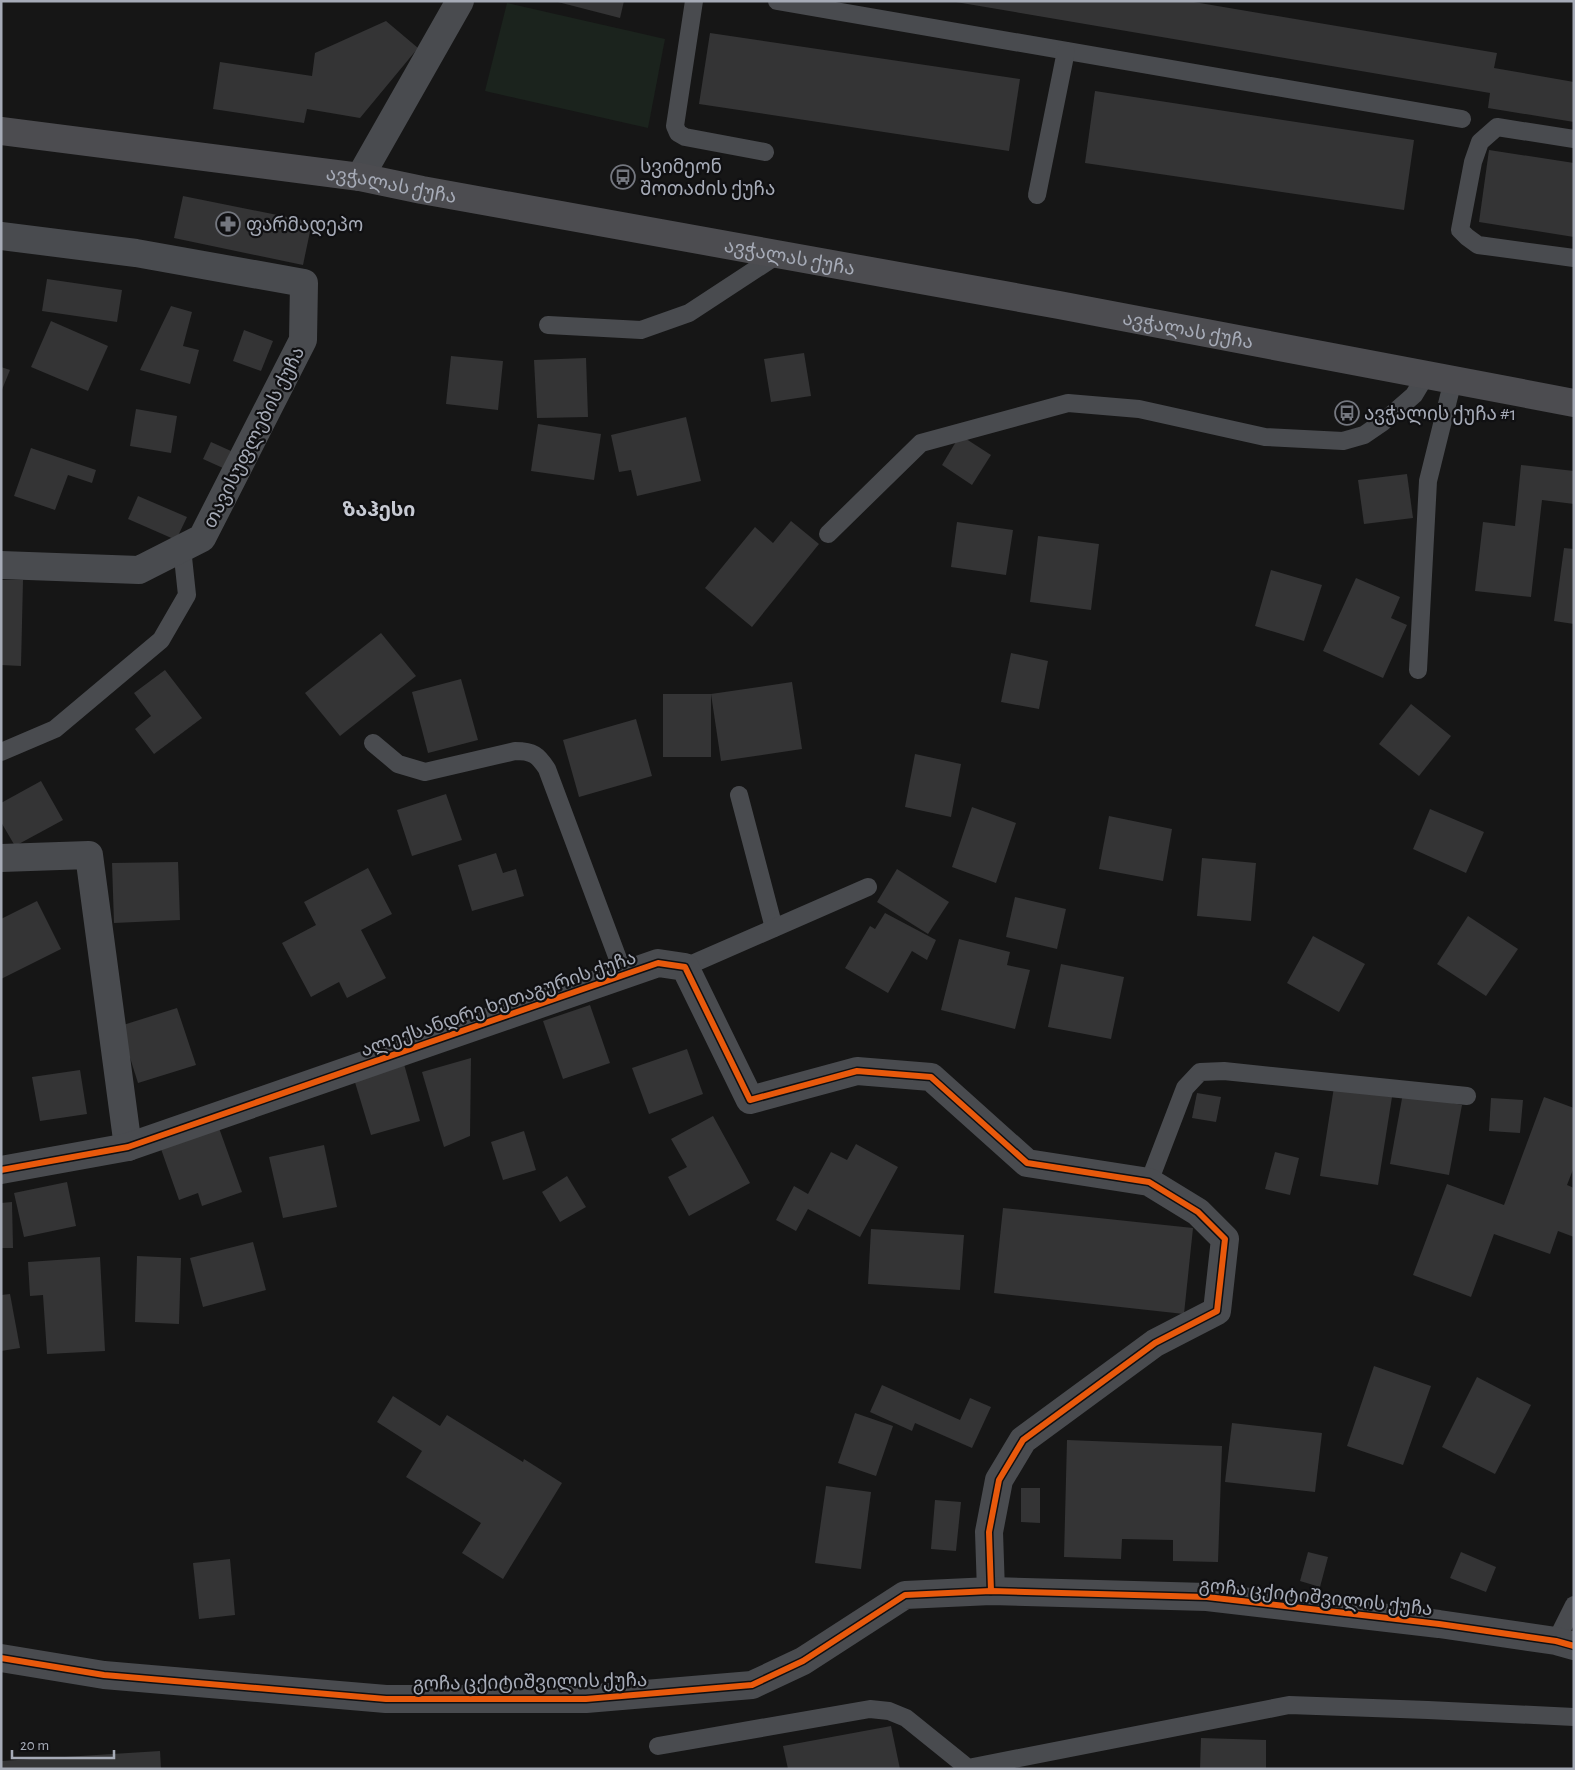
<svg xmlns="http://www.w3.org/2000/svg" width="1575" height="1770" font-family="'Alegreya Sans','Noto Sans Georgian',sans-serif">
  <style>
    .green { fill: #1b231d }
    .building { fill: #343435 }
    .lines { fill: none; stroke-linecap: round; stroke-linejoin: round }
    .service { stroke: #494b4f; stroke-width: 18 }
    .minor { stroke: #494b4f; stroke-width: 28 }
    .trunk { stroke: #4c4c50; stroke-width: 28 }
    .cycleway-casing { stroke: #101012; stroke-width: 9 }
    .cycleway { stroke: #e8590c; stroke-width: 6 }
    .labels { text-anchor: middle; stroke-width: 4.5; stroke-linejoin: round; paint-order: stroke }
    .poi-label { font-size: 19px; fill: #a6abb7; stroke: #101012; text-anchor: start }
    .street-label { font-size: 19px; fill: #a6abb7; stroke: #101012 }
    .neighbourhood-label { font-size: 20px; font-weight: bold; fill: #c7cad3; stroke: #101012 }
  </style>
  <rect width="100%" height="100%" fill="#161616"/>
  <polygon class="green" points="507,3 665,39 648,128 485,91"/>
  <g class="building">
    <polygon points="554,1 624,1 620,18"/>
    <polygon points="950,1 1188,1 1497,53 1494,68 1574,82 1574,122 1488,108 1490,93"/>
    <polygon points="386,21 418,48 360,118 307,109 304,123 213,109 220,62 312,76 315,53"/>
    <polygon points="710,33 1020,79 1009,151 699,104"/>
    <polygon points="1095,91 1414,140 1404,210 1085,163"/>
    <polygon points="1489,150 1574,163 1574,237 1479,222"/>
    <polygon points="183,196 312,222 303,265 174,238"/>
    <polygon points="47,279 122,290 117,322 42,311"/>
    <polygon points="171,306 192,312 183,346 199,350 190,384 140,370"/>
    <polygon points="51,321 108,346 88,391 31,367"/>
    <polygon points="244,330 273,341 261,371 233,361"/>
    <polygon points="804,353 811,396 771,402 764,359"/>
    <polygon points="451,356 503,361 498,410 446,404"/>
    <polygon points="586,358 588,417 537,418 534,360"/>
    <polygon points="1,367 10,370 1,392"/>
    <polygon points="136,409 177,416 171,453 130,446"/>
    <polygon points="686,417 701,481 637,496 631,470 619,472 611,435"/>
    <polygon points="538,424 601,434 594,480 531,471"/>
    <polygon points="960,435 991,455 972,485 942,465"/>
    <polygon points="211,442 231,451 223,468 203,459"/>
    <polygon points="31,448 96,470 92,483 68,475 55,510 14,496"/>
    <polygon points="1521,465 1574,471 1574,504 1542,500 1531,597 1475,591 1483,522 1515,526"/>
    <polygon points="1407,474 1413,518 1364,524 1358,480"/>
    <polygon points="138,496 187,517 176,540 128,519"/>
    <polygon points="791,521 819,544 752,627 705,588 755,527 773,543"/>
    <polygon points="957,522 1013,530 1006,575 951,567"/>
    <polygon points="1038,536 1099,544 1091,610 1030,602"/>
    <polygon points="1564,548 1574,549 1574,624 1554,621"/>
    <polygon points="1271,570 1322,585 1304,641 1255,626"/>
    <polygon points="1356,578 1400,597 1391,618 1407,625 1383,678 1323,651"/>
    <polygon points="1,580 23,580 21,666 1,665"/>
    <polygon points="381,633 416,676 340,736 305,693"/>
    <polygon points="1011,653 1048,661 1039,709 1001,702"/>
    <polygon points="165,670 202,718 154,754 135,729 151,716 134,693"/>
    <polygon points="461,679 478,740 428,753 412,692"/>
    <polygon points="792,682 802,749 721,761 711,694"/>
    <rect x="663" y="694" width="48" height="63"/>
    <polygon points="1411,704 1451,736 1419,776 1379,744"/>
    <polygon points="636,719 652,776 579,797 563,740"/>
    <polygon points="915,754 961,764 951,817 905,807"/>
    <polygon points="41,781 63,820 15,846 1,822 1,803"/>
    <polygon points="446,794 462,840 412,856 397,810"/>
    <polygon points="972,807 1016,823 996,883 952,867"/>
    <polygon points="1430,809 1484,832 1466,873 1413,849"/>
    <polygon points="1109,816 1172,829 1163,881 1099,869"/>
    <polygon points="496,853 503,873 516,869 524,896 472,911 458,865"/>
    <polygon points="1202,858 1256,863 1251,921 1197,916"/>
    <polygon points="178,862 180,920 114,923 112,863"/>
    <polygon points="368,868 392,914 361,930 386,978 347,998 339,982 311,997 282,943 316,925 304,902"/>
    <polygon points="897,869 949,902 928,934 877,902"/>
    <polygon points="1015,897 1066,909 1057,949 1006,937"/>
    <polygon points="37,901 61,949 1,979 1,919"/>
    <polygon points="885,913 936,940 927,960 912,951 888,993 845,968 870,926 875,929"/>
    <polygon points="1468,916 1518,949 1486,996 1437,964"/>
    <polygon points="1313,936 1365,964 1339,1012 1287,983"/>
    <polygon points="959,939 1010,952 1007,965 1030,970 1015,1029 941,1010"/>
    <polygon points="1061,964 1124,977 1111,1039 1048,1027"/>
    <polygon points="590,1005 610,1063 563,1079 543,1021"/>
    <polygon points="177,1008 196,1065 138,1083 120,1026"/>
    <polygon points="687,1049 703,1094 649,1114 632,1068"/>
    <polygon points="471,1058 470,1136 444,1147 422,1072"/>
    <polygon points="404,1064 420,1121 371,1135 354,1079"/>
    <polygon points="80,1070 87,1114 40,1121 32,1077"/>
    <polygon points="1334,1087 1392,1097 1378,1185 1320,1176"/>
    <polygon points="1197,1093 1221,1097 1216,1122 1192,1118"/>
    <polygon points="1403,1093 1462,1105 1449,1175 1390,1164"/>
    <polygon points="1544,1097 1574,1108 1574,1167 1567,1185 1574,1188 1574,1237 1558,1231 1550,1254 1494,1234 1471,1297 1413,1275 1447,1184 1504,1205"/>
    <polygon points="1491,1098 1523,1100 1520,1133 1489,1131"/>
    <polygon points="713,1116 750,1183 689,1216 668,1177 687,1167 671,1139"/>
    <polygon points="219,1128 242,1192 202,1206 198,1193 179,1200 161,1149"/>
    <polygon points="524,1131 536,1170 503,1180 491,1142"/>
    <polygon points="856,1144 898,1167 860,1237 808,1209 796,1231 776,1220 794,1186 808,1194 831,1152 847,1160"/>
    <polygon points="324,1145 337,1207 283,1218 269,1157"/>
    <polygon points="1275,1152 1299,1158 1290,1195 1265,1189"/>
    <polygon points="567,1176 586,1207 560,1222 542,1192"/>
    <polygon points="67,1182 76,1226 24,1237 14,1193"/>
    <polygon points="12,1202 13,1248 1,1248 1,1203"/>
    <polygon points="1003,1208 1193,1228 1184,1314 994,1293"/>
    <polygon points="871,1229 964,1235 960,1290 868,1284"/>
    <polygon points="253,1242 266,1290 203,1307 190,1258"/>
    <polygon points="137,1256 181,1258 179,1324 135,1322"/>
    <polygon points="100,1257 105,1351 47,1354 43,1295 30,1296 28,1262"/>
    <polygon points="10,1294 20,1348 1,1351 1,1295"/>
    <polygon points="1374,1366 1431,1386 1403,1465 1347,1446"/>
    <polygon points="1477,1377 1531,1405 1495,1474 1442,1447"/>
    <polygon points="882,1385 960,1420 970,1398 991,1407 972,1448 915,1423 912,1431 870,1412"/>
    <polygon points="393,1396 440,1426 447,1415 523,1462 524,1459 562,1483 503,1579 462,1553 481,1523 406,1477 422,1451 377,1422"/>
    <polygon points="855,1413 893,1426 876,1476 838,1463"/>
    <polygon points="1232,1423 1322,1433 1315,1492 1225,1482"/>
    <polygon points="1067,1440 1222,1446 1218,1562 1173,1561 1173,1540 1122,1539 1121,1559 1064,1557"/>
    <polygon points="826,1486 871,1492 861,1569 815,1563"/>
    <polygon points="1021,1488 1040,1488 1040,1523 1021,1522"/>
    <polygon points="935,1500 961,1502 956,1551 931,1549"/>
    <polygon points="1308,1552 1328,1557 1320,1587 1300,1581"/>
    <polygon points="1461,1552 1496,1567 1486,1592 1450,1578"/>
    <polygon points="230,1559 235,1615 199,1619 193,1563"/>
    <polygon points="891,1726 900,1769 788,1769 783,1746"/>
    <polygon points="1201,1738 1266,1740 1266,1769 1200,1769"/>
    <polygon points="160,1751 161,1769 1,1769 1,1761"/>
  </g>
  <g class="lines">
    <g class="service">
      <polyline points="694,1 675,126 678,133 685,137 765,152"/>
      <polyline points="777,1 1462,119"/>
      <polyline points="1574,139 1497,127 1480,142 1473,162 1460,230 1467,237 1478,245 1574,258"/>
      <polyline points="1037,195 1066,51"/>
      <polyline points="548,325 641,330 689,313 779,254"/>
      <polyline points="828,534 921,443 1068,403 1139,409 1265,437 1343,441 1364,435 1383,422 1414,395 1426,375"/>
      <polyline points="1418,670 1428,481 1453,380"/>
      <path d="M373,743L398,764L425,772L515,751C533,751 538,755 547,769L624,975"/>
      <polyline points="1,752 55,729 161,640 187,595 182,548"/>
      <polyline points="739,795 774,928"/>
      <polyline points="685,967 868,887"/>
      <polyline points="1149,1182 1185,1088 1200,1072 1224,1071 1467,1096"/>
      <polyline points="1556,1641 1574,1605"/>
      <polyline points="658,1746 870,1709 889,1711 906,1718 968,1768 1289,1705 1428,1710 1574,1717"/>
    </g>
    <g class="minor">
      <polyline points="360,177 460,1"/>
      <polyline points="1,236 136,253 304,283 303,340 202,538 139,570 1,565"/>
      <polyline points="1,858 89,855 128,1147"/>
      <polyline points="1,1170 128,1147 658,963 685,967 750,1100 857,1071 931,1077 1027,1163 1149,1182 1198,1212 1225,1239 1217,1311 1155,1343 1023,1440 999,1480 989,1532 991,1591"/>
      <polyline points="1,1658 104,1675 386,1699 586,1699 752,1685 803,1661 905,1595 991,1591 1207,1597 1439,1624 1556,1641 1574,1646"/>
    </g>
    <path class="trunk" id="s1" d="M1,131L360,177L422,190L1059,305L1574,403"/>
    <g class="cycleway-casing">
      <g id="cycleway">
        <polyline points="1,1170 128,1147 658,963 685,967 750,1100 857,1071 931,1077 1027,1163 1149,1182 1198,1212 1225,1239 1217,1311 1155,1343 1023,1440 999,1480 989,1532 991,1591"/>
        <polyline points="1,1658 104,1675 386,1699 586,1699 752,1685 803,1661 905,1595 991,1591 1207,1597 1439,1624 1556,1641 1574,1646"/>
      </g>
    </g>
    <use href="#cycleway" class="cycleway"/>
  </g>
  <defs>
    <g id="bus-ring" transform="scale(1.25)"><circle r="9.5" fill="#101012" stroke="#74777f" stroke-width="1.5"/><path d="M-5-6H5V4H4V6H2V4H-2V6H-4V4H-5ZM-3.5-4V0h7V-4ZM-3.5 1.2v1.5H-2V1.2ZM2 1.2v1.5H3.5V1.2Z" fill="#74777f"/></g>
    <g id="pharmacy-ring" transform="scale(1.25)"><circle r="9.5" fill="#101012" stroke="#74777f" stroke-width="1.5"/><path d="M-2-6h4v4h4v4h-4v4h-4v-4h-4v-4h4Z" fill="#74777f"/></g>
  </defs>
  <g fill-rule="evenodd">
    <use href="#bus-ring" x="623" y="177"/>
    <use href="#pharmacy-ring" x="228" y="224"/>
    <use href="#bus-ring" x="1347" y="413"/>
  </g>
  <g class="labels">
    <g class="poi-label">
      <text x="640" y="173">სვიმეონ<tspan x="640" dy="22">შოთაძის ქუჩა</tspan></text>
      <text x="246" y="231">ფარმადეპო</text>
      <text x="1364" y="420">ავჭალის ქუჩა #1</text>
    </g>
    <g class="street-label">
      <text dy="7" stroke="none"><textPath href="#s1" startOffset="394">ავჭალას ქუჩა</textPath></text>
      <text dy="7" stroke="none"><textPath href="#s1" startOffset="799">ავჭალას ქუჩა</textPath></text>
      <text dy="7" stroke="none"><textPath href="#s1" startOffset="1204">ავჭალას ქუჩა</textPath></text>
      <text transform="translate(253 437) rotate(-63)" y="7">თავისუფლების ქუჩა</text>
      <text transform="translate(498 1003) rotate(-19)" y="7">ალექსანდრე ხეთაგურის ქუჩა</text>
      <text transform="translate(1316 1596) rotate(6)" y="7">გოჩა ცქიტიშვილის ქუჩა</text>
      <text transform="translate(530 1681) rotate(-1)" y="7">გოჩა ცქიტიშვილის ქუჩა</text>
    </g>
    <g class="neighbourhood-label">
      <text x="379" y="516">ზაჰესი</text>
    </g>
  </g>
  <rect width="1575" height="1770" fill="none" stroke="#a6abb7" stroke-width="5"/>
  <path d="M12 1750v8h102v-8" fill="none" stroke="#a6abb7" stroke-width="2.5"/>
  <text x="20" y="1750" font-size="15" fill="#a6abb7" stroke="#101012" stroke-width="4" paint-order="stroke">20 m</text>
</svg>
